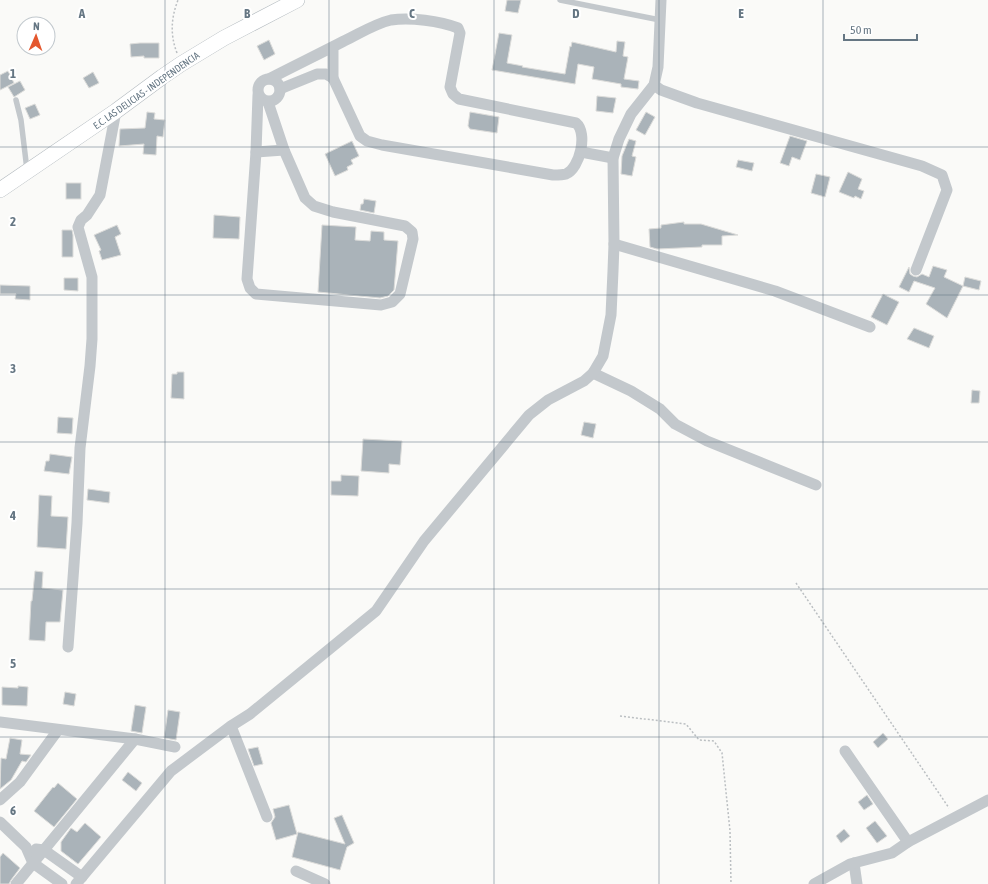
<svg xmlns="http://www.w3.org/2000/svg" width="988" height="884" font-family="'Asap Condensed',sans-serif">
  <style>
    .building { fill: #aab3b9; stroke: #dcdcda }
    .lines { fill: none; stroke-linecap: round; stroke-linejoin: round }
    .secondary-casing { stroke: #b3babf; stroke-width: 16 }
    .path { stroke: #bbbfc2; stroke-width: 1.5; stroke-dasharray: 2 2; stroke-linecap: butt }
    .lane { stroke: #c3c8cc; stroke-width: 5.5 }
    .street { stroke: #c3c8cc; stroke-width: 11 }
    .secondary { stroke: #fff; stroke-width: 15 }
    .grid { fill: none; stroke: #657683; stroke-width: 1; stroke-opacity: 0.55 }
    .labels { text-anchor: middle; stroke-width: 4; stroke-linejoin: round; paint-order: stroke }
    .street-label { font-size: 10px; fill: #657683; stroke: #fff }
    .grid-label { font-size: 13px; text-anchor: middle; font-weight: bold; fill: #657683; stroke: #fff; stroke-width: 4; stroke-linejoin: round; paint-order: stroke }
  </style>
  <rect width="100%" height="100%" fill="#fafaf8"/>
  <g class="building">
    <polygon points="507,0 521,0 518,13 505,11"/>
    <polygon points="499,33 512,35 507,63 523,66 522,67 565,74 570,46 571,47 572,42 616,52 617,41 625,42 623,56 628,57 624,79 639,81 638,89 621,87 621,84 592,79 594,67 578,64 575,84 492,70"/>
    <polygon points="269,40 275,54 264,60 257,46"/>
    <polygon points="140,43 159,43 159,58 144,58 144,56 131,57 130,44"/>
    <polygon points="8,71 14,83 0,90 0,75"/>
    <polygon points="93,72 99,83 89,88 83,78"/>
    <polygon points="20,81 25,90 14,97 8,87"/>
    <polygon points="597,96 616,98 613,113 596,111"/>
    <polygon points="35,104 40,115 30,119 25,108"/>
    <polygon points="147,112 155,113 154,119 165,120 163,137 157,136 156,155 143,154 144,144 119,146 120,129 145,128"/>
    <polygon points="470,112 499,117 497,133 470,129 468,126"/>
    <polygon points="646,112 655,117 645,135 636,130"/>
    <polygon points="790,136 807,141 800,160 792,157 789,166 780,163"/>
    <polygon points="629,139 636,141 632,156 636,157 632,176 621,174 622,156"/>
    <polygon points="352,141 359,156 351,160 353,164 347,167 348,170 335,176 325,154"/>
    <polygon points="738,160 754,163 752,171 736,167"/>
    <polygon points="848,172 862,179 858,189 864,191 861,199 855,196 854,198 839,192"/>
    <polygon points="816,174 830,177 825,197 811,193"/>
    <rect x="66" y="183" width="15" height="16"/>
    <polygon points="364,199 376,201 374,213 360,210 361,204 363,204"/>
    <polygon points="214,215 240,217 239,239 213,238"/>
    <polygon points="684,222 684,224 701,224 738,235 722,236 722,245 702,245 702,247 657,249 650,247 649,229 661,228 661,225"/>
    <polygon points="117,225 121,234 115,237 121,255 102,260 99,251 101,250 94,235"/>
    <polygon points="322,225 356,227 355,240 370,241 371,231 384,232 384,240 398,241 394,290 388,296 380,298 318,292"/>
    <polygon points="62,230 72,230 73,235 73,257 62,257"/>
    <polygon points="933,266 947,270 944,277 963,286 947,318 926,304 935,288 914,281 909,292 899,287 909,267 910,274 913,276 917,277 922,274 929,277"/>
    <polygon points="965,277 981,281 979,290 963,286"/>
    <polygon points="64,278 78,278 78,291 64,290"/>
    <polygon points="0,285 30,286 30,300 15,299 16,294 0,294"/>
    <polygon points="883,294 899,302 887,325 871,317"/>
    <polygon points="914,328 934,336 929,348 907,339"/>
    <polygon points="177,372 184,372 184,399 171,398 172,374 177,374"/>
    <polygon points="972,390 980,391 979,403 971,403"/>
    <polygon points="58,417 73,418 72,434 57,433"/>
    <polygon points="584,422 596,424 593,438 581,435"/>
    <polygon points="363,439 402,441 400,465 389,464 389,473 361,471"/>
    <polygon points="50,454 72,457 69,474 44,471 46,461 49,461"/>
    <polygon points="341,475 359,476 358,496 331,495 331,481 341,481"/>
    <polygon points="88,489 110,492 109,503 87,500"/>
    <polygon points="39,495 52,496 51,516 68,517 66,549 37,547"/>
    <polygon points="35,571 43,572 42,588 63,590 60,622 46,622 45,641 29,640 31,601 32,601"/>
    <polygon points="18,686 28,687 27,706 2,705 2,687 18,688"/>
    <polygon points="65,692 76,694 74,706 63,704"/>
    <polygon points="135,705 146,707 142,733 131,731"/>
    <polygon points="168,710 180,712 176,740 164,738"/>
    <polygon points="883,733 888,739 878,748 873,742"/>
    <polygon points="10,738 22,740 20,754 31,755 26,762 22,761 11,780 0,789 1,758 6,759"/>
    <polygon points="258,747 263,764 254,766 248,749"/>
    <polygon points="128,772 142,783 136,791 122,780"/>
    <polygon points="58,783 77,799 54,827 34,811 53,787 54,788"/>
    <polygon points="867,795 873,804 864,810 858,802"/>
    <polygon points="289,805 297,834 276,840 271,823 275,817 273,809"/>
    <polygon points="342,815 354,843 347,847 340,870 292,857 298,832 345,844 334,818"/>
    <polygon points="875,821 887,836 877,843 866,828"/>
    <polygon points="85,823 101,837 78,864 61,851 61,842 71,828 77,832"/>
    <polygon points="844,829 850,836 841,843 836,836"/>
    <polygon points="3,853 20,868 11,880 9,884 0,884 0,857"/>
  </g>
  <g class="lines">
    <g class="secondary-casing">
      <polyline id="secondary" points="0,190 116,111 162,77 181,64 224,38 297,0"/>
    </g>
    <g class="path">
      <path d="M177,53C170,35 171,18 178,0"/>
      <polyline points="796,583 949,808"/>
      <polyline points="620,716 686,724 699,740 714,741 722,753 730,831 731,884"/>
    </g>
    <g class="lane">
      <polyline points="560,0 660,20"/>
      <polyline points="16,100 21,120 27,170"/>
    </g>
    <g class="street">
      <circle cx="269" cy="90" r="11"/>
      <path d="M269,79C294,66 319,54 344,41C359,34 374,24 391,20C410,17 440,21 458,28L460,33L450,87L453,94L459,99L576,123C588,133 580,168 566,174C563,175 557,175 553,175L382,145L367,141L360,136L333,78V47"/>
      <polyline points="654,85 661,90 697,103 922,166 942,175 947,190 916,270"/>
      <polyline points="280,89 317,74 326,74 333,78"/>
      <polyline points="258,95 256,152 247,279 250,288 256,294 381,305 392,302 400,294 413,239 412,232 405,226 333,212 314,206 305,198 284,150 268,102"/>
      <polyline points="256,152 284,150"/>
      <polyline points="581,152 613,158"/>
      <polyline points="614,244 775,291 870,327"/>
      <polyline points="593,373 631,391 660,409 675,424 707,441 816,485"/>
      <polyline points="68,647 77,523 80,448 90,366 92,339 92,277 78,227 81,220 87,215 100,195 116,111"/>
      <polyline points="0,722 135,739 175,747"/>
      <polyline points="231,726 267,817"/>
      <polyline points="845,751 908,842"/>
      <polyline points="0,800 20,782 58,730"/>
      <polyline points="0,822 26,847 33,863 62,884"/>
      <polyline points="36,849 44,850 82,877"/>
      <polyline points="854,863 857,884"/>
      <polyline points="296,871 325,884"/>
      <polyline points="16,884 135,739"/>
      <polyline points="76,884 171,771 231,726 250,714 376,611 424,541 529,415 548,400 584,381 593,373 603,356 611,315 613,271 614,244 613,158 619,139 631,114 654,85 658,67 661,0"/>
      <polyline points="814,884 850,864 892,853 908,842 988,800"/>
    </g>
    <use href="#secondary" class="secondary"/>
  </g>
  <path class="grid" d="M165,0V884M329,0V884M494,0V884M659,0V884M823,0V884M0,147H988M0,295H988M0,442H988M0,589H988M0,737H988"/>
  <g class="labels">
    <g class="street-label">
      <text transform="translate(146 90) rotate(-35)" y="4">E.C. LAS DELICIAS - INDEPENDENCIA</text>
    </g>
  </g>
  <g class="grid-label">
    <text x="82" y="18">A</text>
    <text x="247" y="18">B</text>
    <text x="412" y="18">C</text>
    <text x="576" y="18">D</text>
    <text x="741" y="18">E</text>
    <text x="13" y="78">1</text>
    <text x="13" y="226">2</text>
    <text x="13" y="373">3</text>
    <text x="13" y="520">4</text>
    <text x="13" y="668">5</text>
    <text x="13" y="815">6</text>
  </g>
  <g transform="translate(36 36) rotate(2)"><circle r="19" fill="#ffffff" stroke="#c1c8cd"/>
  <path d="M0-3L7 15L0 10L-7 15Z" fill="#e4572e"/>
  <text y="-6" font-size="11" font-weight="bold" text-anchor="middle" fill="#657683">N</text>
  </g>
  <path d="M844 34v6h73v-6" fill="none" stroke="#657683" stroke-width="2"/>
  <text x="850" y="34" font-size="12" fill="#657683" stroke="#ffffff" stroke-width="3" paint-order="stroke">50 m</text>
</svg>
